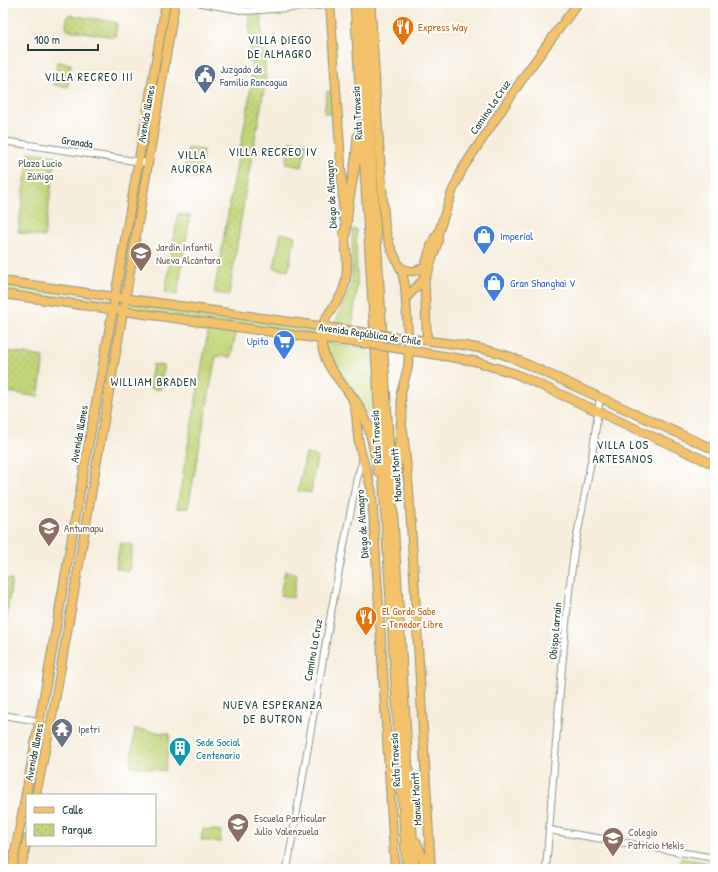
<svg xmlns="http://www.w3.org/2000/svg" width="718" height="872" font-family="'Patrick Hand',sans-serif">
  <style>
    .green { fill: #c2d679; stroke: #708a56 }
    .park { fill: url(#park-dots); stroke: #708a56 }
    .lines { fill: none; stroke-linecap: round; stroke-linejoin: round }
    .minor-casing { stroke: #8a9588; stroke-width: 8 }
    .major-casing { stroke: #8a9588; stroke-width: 10 }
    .highway-casing { stroke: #8a9588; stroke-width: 11 }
    .minor { stroke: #fff; stroke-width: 6 }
    .major { stroke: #f3c26a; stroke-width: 8 }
    .highway { stroke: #f3c26a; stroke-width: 9 }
    .major-bridge-casing { stroke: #8a9588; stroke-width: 10; stroke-linecap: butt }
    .major-bridge { stroke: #f3c26a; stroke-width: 8 }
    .labels { text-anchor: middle; stroke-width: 4; stroke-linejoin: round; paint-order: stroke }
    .food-label { font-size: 11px; fill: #c56008; stroke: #fff; text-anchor: start }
    .service-label { font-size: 11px; fill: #4e5e75; stroke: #fff; text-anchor: start }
    .street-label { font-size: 11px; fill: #1f3d34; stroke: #fff }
    .park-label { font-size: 11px; fill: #486345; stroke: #fff }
    .shop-label { font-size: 11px; fill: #366cbe; stroke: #fff; text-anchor: start }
    .education-label { font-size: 11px; fill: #785e54; stroke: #fff; text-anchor: start }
    .worship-label { font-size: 11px; fill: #5b616d; stroke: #fff; text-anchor: start }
    .culture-label { font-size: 11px; fill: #0d838f; stroke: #fff; text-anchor: start }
    .neighbourhood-label { font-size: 12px; letter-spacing: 1px; fill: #1f3d34; stroke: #fff }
  </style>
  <defs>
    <pattern id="park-dots" width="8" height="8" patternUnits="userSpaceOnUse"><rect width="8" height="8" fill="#c2d679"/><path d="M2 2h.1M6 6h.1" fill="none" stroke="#a6b969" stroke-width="1.8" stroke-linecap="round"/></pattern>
  </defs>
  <rect width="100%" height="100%" fill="#fff"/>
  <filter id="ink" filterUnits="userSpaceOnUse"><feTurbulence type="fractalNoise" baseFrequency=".025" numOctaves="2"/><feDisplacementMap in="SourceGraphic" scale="8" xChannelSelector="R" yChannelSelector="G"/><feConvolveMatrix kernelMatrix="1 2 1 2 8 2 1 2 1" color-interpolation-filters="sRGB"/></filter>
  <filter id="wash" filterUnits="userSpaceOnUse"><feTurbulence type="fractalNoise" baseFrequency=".012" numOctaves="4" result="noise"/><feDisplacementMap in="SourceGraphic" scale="16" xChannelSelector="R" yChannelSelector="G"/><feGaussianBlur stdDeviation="0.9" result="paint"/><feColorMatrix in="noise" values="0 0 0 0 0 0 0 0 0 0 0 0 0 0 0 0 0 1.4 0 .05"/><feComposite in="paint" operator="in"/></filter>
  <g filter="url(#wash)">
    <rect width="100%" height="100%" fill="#f6eddc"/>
    <g class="green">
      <polygon points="327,91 333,92 335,115 324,113"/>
      <polygon points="290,141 306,143 302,167 286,164"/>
      <polygon points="188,148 203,150 199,179 182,177"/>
      <polygon points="178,214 190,216 177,295 165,293"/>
      <polygon points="356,229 357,285 352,326 335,323 352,284 352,230"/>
      <polygon points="281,233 295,236 288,271 274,268"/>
      <polygon points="3,284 319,329 319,337 3,292"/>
      <polygon points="209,326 236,331 231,357 216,356 188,508 177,508"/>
      <polygon points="323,342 364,348 371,355 376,441 369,414 331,365"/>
      <polygon points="203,829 221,831 220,842 201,840"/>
    </g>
    <g class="park">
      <polygon points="248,3 260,3 266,79 246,188 229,295 214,293 233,185 249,102 252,71"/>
      <polygon points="69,15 115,22 117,24 115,37 68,30 66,27 67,16"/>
      <polygon points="57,62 71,64 68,87 54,85"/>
      <polygon points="29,152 56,156 44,237 18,232"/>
      <polygon points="6,351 44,357 38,397 3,391 3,374"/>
      <polygon points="153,364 164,366 160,390 149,388"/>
      <polygon points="306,454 317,456 311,493 298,491"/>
      <polygon points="120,543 133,545 129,571 116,568"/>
      <polygon points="285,571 297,574 293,598 280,595"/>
      <polygon points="3,579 12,580 6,622 3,621"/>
      <polygon points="135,729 170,734 165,771 130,766"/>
      <polygon points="681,858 715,864 715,869 679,869"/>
    </g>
  </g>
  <g filter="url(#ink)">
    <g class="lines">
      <g class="minor-casing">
        <g id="minor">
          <polyline points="201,3 247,11 330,5"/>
          <polyline points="3,141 148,163"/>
          <polyline points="3,715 39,721"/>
          <polyline points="549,830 715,858"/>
          <polyline points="287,869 332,607 357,478 363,460"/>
          <polyline points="546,869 561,679 569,591 574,552 592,456 600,397"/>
        </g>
      </g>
      <g class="major-casing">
        <g id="major">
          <polyline points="330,3 340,147 344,219"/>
          <polyline points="375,85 385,229 390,246 402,272 405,286 409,350 408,367 401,393 402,415"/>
          <path d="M344,232C346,251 350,272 343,290C336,309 320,316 321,339C322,355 329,368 339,380C344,387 350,393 353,401C358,414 356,429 359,443C362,460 369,476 372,493L395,869"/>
          <path d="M400,267C408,273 417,272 425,266"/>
          <polyline points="3,281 362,332"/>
          <polyline points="3,294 321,339 362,343"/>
          <polyline points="406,298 425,278 428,272 438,241 438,234 452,192 463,168 527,72 578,3"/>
          <path d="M396,337C435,342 474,344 511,357L715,450"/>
          <polyline points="427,340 424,269 432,243 435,237 438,234"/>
          <polyline points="395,348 474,361 516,374 715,465"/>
          <polyline points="403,430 409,490 431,869"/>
          <polyline points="36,795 54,707 127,289 175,3"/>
          <polyline points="12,869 48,674 87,452 104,360 166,3"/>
          <polyline points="21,869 27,839"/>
        </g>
      </g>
      <g class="highway-casing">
        <g id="highway">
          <polyline points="355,3 407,869"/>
          <polyline points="362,3 414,869"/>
          <polyline points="368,93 375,85 370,3"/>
          <polyline points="345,237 348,204 356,159 358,136"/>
          <path d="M348,391C369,417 373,439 378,471"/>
          <path d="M396,481C397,457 402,434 402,410"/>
          <polyline points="416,842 427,869"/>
        </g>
      </g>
      <use href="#minor" class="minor"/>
      <use href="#major" class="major"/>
      <use href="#highway" class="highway"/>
      <g class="major-bridge-casing">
        <g id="major-bridge">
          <polyline points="362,332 396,337"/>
          <polyline points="362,343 395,348"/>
        </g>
      </g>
      <use href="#major-bridge" class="major-bridge"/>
    </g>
  </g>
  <defs>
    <g id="restaurant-pin" transform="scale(1.15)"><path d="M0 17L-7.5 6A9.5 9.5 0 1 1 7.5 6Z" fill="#e8710a" stroke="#fff"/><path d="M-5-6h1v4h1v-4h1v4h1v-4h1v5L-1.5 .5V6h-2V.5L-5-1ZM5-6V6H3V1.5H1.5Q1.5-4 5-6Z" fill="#fff"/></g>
    <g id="civic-pin" transform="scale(1.15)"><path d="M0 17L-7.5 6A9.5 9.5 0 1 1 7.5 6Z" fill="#5c6f8a" stroke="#fff"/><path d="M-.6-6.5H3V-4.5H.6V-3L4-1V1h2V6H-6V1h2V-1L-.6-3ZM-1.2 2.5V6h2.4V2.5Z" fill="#fff"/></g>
    <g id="shop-pin" transform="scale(1.15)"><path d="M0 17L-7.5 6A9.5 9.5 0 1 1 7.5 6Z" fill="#3f7fe0" stroke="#fff"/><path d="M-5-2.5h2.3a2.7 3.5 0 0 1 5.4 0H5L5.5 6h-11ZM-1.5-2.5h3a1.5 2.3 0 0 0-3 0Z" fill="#fff"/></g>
    <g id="school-pin" transform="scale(1.15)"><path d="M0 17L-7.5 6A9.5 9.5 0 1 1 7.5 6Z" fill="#8d6e63" stroke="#fff"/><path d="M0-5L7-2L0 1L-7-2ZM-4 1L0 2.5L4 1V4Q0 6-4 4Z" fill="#fff"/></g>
    <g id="supermarket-pin" transform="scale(1.15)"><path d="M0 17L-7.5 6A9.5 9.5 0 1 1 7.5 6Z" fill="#3f7fe0" stroke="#fff"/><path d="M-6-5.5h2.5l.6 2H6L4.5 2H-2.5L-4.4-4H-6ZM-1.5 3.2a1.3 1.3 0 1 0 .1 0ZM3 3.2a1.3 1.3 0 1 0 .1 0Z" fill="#fff"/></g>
    <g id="temple-pin" transform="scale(1.15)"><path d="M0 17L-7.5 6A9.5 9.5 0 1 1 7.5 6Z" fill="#6b7280" stroke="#fff"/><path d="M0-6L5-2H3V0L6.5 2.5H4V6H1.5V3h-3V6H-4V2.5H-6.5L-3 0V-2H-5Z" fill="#fff"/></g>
    <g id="building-pin" transform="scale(1.15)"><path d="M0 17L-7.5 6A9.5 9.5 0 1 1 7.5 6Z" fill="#0f9aa8" stroke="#fff"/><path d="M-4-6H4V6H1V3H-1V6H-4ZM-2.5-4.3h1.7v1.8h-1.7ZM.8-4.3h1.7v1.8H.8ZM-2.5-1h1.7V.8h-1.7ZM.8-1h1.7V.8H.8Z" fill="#fff"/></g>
  </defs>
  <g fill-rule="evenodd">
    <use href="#restaurant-pin" x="403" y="27"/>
    <use href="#civic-pin" x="205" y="75"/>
    <use href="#shop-pin" x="484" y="236"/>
    <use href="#school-pin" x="141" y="253"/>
    <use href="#shop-pin" x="494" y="283"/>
    <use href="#supermarket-pin" x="284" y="341"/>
    <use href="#school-pin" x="49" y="528"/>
    <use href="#restaurant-pin" x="366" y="617"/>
    <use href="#temple-pin" x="62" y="729"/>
    <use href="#building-pin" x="180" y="748"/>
    <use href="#school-pin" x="238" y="824"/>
    <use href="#school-pin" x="613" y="838"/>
  </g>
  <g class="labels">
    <g class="food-label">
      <text x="418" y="31">Express Way</text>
      <text x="382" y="615">El Gordo Sabe<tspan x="382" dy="13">- Tenedor Libre</tspan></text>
    </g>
    <g class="service-label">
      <text x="220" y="73">Juzgado de<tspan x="220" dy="13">Familia Rancagua</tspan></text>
    </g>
    <g class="street-label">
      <text transform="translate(490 107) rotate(-56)" y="4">Camino La Cruz</text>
      <text transform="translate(357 113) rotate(-93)" y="4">Ruta Travesía</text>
      <text transform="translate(146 114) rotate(-80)" y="4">Avenida Illanes</text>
      <text transform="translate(77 142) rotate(8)" y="4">Granada</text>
      <text transform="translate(331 194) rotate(-93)" y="4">Diego de Almagro</text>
      <text transform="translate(370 334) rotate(8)" y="4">Avenida República de Chile</text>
      <text transform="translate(79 434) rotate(-80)" y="4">Avenida Illanes</text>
      <text transform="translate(376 437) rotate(-93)" y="4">Ruta Travesía</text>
      <text transform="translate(396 475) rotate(-94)" y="4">Manuel Montt</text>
      <text transform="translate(362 524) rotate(-94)" y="4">Diego de Almagro</text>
      <text transform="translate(555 631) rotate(-85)" y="4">Obispo Larraín</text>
      <text transform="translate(313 650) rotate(-80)" y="4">Camino La Cruz</text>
      <text transform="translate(34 752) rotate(-79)" y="4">Avenida Illanes</text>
      <text transform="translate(395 760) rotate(-93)" y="4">Ruta Travesía</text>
      <text transform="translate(416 799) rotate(-93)" y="4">Manuel Montt</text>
    </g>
    <g class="park-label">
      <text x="40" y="167">Plaza Lucio<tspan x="40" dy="13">Zúñiga</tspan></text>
    </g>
    <g class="shop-label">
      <text x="500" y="240">Imperial</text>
      <text x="510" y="287">Gran Shanghai V</text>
      <text x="268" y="345" text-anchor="end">Upita</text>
    </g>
    <g class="education-label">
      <text x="156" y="251">Jardín Infantil<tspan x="156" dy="13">Nueva Alcántara</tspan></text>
      <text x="64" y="532">Antumapu</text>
      <text x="254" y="822">Escuela Particular<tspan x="254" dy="13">Julio Valenzuela</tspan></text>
      <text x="628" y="836">Colegio<tspan x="628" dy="13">Patricio Mekis</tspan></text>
    </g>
    <g class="worship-label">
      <text x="78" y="733">Ipetri</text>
    </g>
    <g class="culture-label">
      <text x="196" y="746">Sede Social<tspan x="196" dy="13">Centenario</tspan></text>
    </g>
    <g class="neighbourhood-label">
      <text x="280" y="44">VILLA DIEGO<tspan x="280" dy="14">DE ALMAGRO</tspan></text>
      <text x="89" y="81">VILLA RECREO III</text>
      <text x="273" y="156">VILLA RECREO IV</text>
      <text x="192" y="159">VILLA<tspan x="192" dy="14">AURORA</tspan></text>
      <text x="154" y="386">WILLIAM BRADEN</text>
      <text x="623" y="449">VILLA LOS<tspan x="623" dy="14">ARTESANOS</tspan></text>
      <text x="273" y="709">NUEVA ESPERANZA<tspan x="273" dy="14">DE BUTRON</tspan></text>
    </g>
  </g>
  <rect width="718" height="872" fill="none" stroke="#fff" stroke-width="16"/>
  <rect x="26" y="794" width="130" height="52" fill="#ffffff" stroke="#a5b1ae"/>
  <rect x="34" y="807" width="20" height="6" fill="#f3c26a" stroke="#a5b1ae"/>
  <text x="62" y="814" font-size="12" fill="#1f3d34">Calle</text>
  <rect x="34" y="824" width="20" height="12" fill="url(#park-dots)" stroke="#a5b1ae"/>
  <text x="62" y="834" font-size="12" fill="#1f3d34">Parque</text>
  <path d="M28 44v6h70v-6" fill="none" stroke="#1f3d34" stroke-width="2"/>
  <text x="34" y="44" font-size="12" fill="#1f3d34" stroke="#ffffff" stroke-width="3" paint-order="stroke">100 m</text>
</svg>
